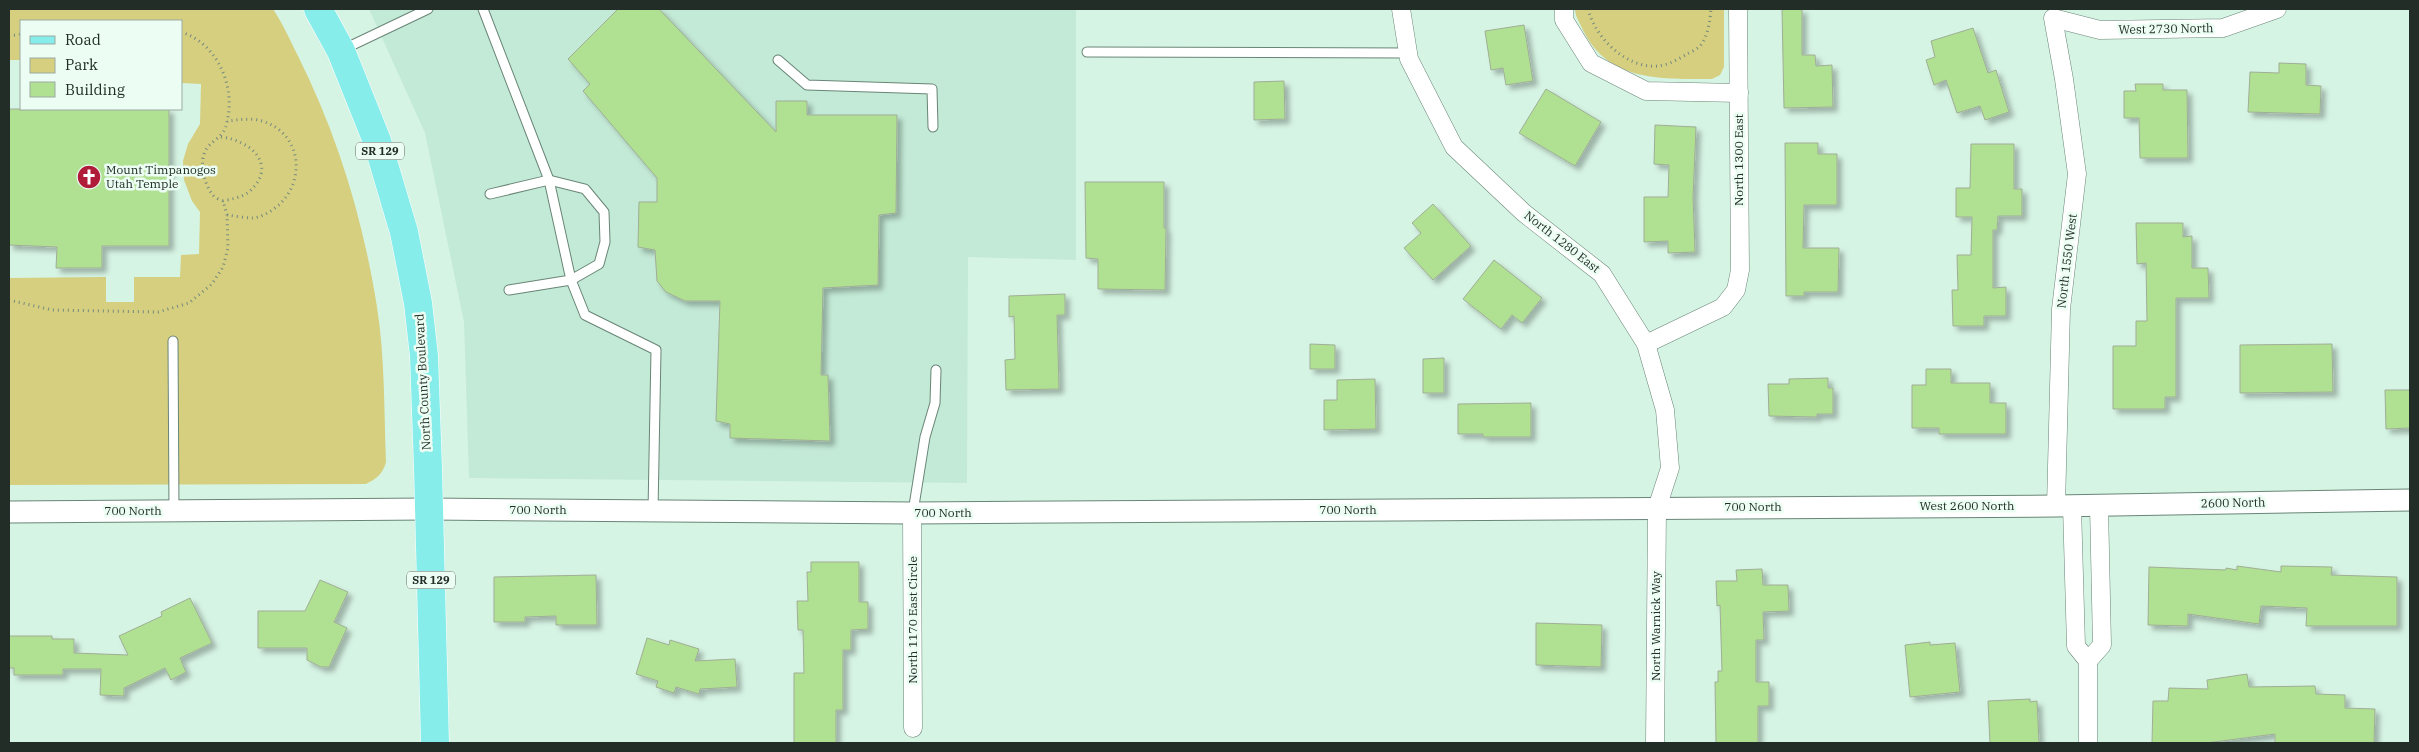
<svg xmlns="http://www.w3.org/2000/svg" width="2419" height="752" font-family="'IBM Plex Serif',serif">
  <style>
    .built { fill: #c3ead6 }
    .green { fill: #d5cf7f }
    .building { fill: #b0e092; stroke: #9fae96; filter: url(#shadow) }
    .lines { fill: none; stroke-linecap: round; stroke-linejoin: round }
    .service-casing { stroke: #698577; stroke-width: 11 }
    .minor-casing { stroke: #698577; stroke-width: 19 }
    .tertiary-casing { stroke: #698577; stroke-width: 23 }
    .primary-casing { stroke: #fff; stroke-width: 29 }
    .path { stroke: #75897e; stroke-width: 3; stroke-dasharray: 1 4; stroke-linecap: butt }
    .service { stroke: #fff; stroke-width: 9 }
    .minor { stroke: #fff; stroke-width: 18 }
    .tertiary { stroke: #fff; stroke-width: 21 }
    .primary { stroke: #86edeb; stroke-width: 28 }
    .labels { text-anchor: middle; stroke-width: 5; stroke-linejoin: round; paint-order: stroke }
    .shield { fill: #ecfef4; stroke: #5f6c64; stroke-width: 1 }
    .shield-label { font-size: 11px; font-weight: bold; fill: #222d27 }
    .street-label { font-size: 12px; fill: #222d27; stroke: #ecfef4 }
    .poi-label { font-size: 12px; fill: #222d27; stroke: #ecfef4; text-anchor: start }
  </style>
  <defs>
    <filter id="shadow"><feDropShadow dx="4.5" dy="4.5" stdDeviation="2.5" flood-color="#0004"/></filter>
  </defs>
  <rect width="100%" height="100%" fill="#d6f4e4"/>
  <polygon class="built" points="369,9 1076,9 1076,260 968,257 967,483 469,478 464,322 425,133"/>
  <g class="green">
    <path d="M9,9H273C283,24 290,40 298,56C338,136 363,219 377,307C385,358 384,411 386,462C383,474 376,479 366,484L9,485V278L106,277V302H134V277H180L181,255L199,254L200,212L192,201L184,180L183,161L188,144L200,124L201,84L181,83V21H21V60H9Z"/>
    <path d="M1575,9H1724V67L1720,75L1712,79C1662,79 1608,82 1583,30C1580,23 1575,16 1575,9Z"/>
  </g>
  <g class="building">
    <polygon points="618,9 659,9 776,132 776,101 807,101 807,115 897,115 896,213 879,215 878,285 823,288 821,375 828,375 830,441 730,438 730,424 716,421 720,301 685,301 666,292 657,281 655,250 638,247 639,202 657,202 657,178 583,91 590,84 568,59"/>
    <polygon points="1782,9 1802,9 1802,55 1815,55 1816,66 1832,65 1833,107 1784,108"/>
    <polygon points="1524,25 1533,81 1506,85 1503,68 1491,70 1485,31"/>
    <polygon points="1973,28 1988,73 1996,70 2009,112 1985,120 1980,106 1957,113 1946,80 1934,85 1926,60 1935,57 1931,41"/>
    <polygon points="2279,63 2306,64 2306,85 2321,86 2320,114 2248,112 2250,72 2279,73"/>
    <polygon points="1284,81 1285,119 1254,120 1254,82"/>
    <polygon points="2135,84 2163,84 2163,90 2187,90 2188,158 2140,158 2139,118 2124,118 2124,91 2136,91"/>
    <polygon points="1546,89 1601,122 1575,166 1519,133"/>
    <polygon points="9,109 169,109 169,246 102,246 102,268 56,268 57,247 9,245"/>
    <polygon points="1655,125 1696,127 1693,197 1695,252 1668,253 1668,241 1644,242 1644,197 1668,197 1669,165 1654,164"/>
    <polygon points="1785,143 1818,143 1818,154 1837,154 1837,205 1804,205 1803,248 1839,248 1838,292 1804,292 1804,296 1786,296"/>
    <polygon points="1971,144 2014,144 2014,189 2022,189 2022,216 1998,216 1997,230 1993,230 1993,288 2006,287 2006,316 1984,316 1984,326 1953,326 1952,290 1958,290 1957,255 1971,255 1972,217 1956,217 1956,188 1970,188"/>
    <polygon points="1085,182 1164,182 1164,228 1166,228 1165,290 1098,289 1098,259 1086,258"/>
    <polygon points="1433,204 1471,246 1433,280 1404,248 1421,233 1412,223"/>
    <polygon points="2136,223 2183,223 2183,237 2192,236 2192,268 2208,268 2209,298 2176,298 2176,397 2165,397 2165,409 2113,409 2113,346 2136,346 2136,321 2147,321 2146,263 2137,264"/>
    <polygon points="1494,260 1542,298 1522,323 1512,315 1501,329 1463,299"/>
    <polygon points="1065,294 1065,315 1057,315 1059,389 1006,390 1005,360 1015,359 1014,316 1009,317 1009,296"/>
    <polygon points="1310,344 1335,345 1335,369 1310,369"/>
    <polygon points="2332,344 2333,392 2240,393 2240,345"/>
    <polygon points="1444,358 1444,393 1423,393 1423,359"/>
    <polygon points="1926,369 1951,369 1951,383 1990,383 1990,403 2006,403 2006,434 1939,434 1939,428 1912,428 1912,385 1926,385"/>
    <polygon points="1828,378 1828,388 1833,388 1833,414 1817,414 1817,417 1769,416 1768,384 1789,384 1789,379"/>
    <polygon points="1375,379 1376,429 1324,430 1324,400 1337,400 1337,380"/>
    <polygon points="2385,390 2410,390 2410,428 2386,429"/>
    <polygon points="1531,403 1531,437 1483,437 1483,434 1458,434 1458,404"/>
    <polygon points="811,562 859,562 859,602 868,602 868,629 851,630 851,650 843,650 843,710 836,710 836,743 794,743 794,673 804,673 803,630 798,630 797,601 808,601 807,572 811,572"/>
    <polygon points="2237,566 2281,572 2281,566 2332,567 2331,575 2397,577 2397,626 2306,626 2307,608 2261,606 2259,624 2188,614 2188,626 2148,625 2149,567 2226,570 2226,568 2237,570"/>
    <polygon points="1762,569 1763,585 1788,585 1789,611 1763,612 1764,640 1756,640 1756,682 1769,682 1769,706 1758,706 1758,743 1716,743 1715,682 1718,682 1718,671 1722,671 1720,605 1717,606 1716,581 1737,581 1736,570"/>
    <polygon points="596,575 597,625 556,625 556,616 525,617 525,622 494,622 494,577"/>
    <polygon points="320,580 348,592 334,622 347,628 329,667 321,667 307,660 307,648 258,648 258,611 305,611"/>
    <polygon points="190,598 212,643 180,658 186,672 171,680 165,668 124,688 124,696 100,695 101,669 63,669 63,675 14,675 14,668 9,668 9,636 52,636 52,639 74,639 74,653 128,655 119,636 162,616 161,612"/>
    <polygon points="1536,623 1602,625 1601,667 1536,665"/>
    <polygon points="647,638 669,645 670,640 699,649 695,661 735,659 737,687 700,689 699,694 676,687 674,693 656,687 658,681 636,674"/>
    <polygon points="1930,642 1930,645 1955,643 1960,692 1910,697 1905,645"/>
    <polygon points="2247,674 2249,687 2315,686 2316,694 2345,695 2345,708 2375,709 2374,743 2275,743 2275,734 2206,743 2152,743 2153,701 2168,701 2169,688 2208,689 2207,680"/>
    <polygon points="2030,699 2030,702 2037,701 2039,743 1990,743 1988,701"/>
  </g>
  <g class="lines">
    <g class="service-casing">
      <g id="service">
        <polyline points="483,9 549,180 571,280 585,315 656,350 653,511"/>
        <polyline points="344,49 428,9"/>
        <polyline points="1087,52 1409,53"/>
        <polyline points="778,60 807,85 932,89 933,127"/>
        <polyline points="490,194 549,180 585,189 604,212 605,242 599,264 571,280 509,290"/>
        <polyline points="173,341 174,511"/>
        <polyline points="913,512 925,437 935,403 936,370"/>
      </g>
    </g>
    <g class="minor-casing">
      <g id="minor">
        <polyline points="1401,9 1409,59 1454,147 1524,213 1602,274 1646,344 1665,410 1670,468 1657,508 1655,743"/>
        <polyline points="1564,9 1564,20 1591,63 1646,91 1739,93"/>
        <polyline points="1646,344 1723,307 1736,290 1740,270 1738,9"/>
        <polyline points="2056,506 2061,309 2077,174 2064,79 2053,18 2100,30 2223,28 2277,9"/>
        <polyline points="2072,506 2076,646 2088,661 2088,743"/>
        <polyline points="912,513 913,728"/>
        <polyline points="2088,661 2102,645 2099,506"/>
      </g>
    </g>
    <g class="tertiary-casing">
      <polyline id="tertiary" points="9,512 429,509 912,513 2056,506 2410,500"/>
    </g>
    <g class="primary-casing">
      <polyline id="primary" points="318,9 341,51 377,141 404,232 418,303 424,356 428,468 435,743"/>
    </g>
    <g class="path">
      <path d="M1588,9C1595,38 1627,69 1658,66C1668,65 1679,59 1687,54C1691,52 1697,49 1700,46C1708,37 1710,20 1711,9"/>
      <polyline points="9,36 21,34"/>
      <path d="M221,137C249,140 277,163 252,189C245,197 232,199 223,201"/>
      <path d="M227,215C235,216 245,218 253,218C263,217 273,210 280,204C308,176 299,129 258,120C247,118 238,120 227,121"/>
      <path d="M9,300L52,310L158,312L189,303L212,284L223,267L228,248L227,215L223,201C220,200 215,198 213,195C204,185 198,160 207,148C215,138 224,137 227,122C236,86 217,43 181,32"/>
    </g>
    <use href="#service" class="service"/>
    <use href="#minor" class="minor"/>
    <use href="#tertiary" class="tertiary"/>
    <use href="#primary" class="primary"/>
  </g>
  <defs>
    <g id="church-disc" transform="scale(1.25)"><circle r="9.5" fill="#af1b39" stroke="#ecfef4"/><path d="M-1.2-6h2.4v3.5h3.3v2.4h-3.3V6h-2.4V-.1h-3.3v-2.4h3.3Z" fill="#fff"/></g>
  </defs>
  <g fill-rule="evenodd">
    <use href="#church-disc" x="89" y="177"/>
  </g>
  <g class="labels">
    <g class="shield">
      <rect x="356" y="142.5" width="48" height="17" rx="4"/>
      <rect x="407" y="571.5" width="48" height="17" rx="4"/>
    </g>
    <g class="shield-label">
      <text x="380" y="155">SR 129</text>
      <text x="431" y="584">SR 129</text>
    </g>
    <g class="street-label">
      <text transform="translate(2166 29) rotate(-1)" y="4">West 2730 North</text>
      <text transform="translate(1739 160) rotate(-90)" y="4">North 1300 East</text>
      <text transform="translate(1562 242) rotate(38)" y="4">North 1280 East</text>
      <text transform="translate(2067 261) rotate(-83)" y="4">North 1550 West</text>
      <text transform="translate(423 382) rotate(-93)" y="4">North County Boulevard</text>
      <text transform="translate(2233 503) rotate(-1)" y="4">2600 North</text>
      <text x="1967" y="510">West 2600 North</text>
      <text x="1753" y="511">700 North</text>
      <text x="538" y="514">700 North</text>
      <text x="1348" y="514">700 North</text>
      <text x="133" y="515">700 North</text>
      <text x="943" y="517">700 North</text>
      <text transform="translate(913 620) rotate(-90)" y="4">North 1170 East Circle</text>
      <text transform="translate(1656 626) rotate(-90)" y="4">North Warnick Way</text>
    </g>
    <g class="poi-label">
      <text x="106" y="174">Mount Timpanogos<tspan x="106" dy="14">Utah Temple</tspan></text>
    </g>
  </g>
  <rect width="2419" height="752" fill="none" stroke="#222d27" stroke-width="20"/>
  <rect x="20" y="20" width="162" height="90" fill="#ecfef4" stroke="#9baaa2"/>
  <rect x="30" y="36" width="25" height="8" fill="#86edeb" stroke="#9baaa2"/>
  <text x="65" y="45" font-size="15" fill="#222d27">Road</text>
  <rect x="30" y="58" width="25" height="15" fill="#d5cf7f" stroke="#9baaa2"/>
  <text x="65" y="70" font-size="15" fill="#222d27">Park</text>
  <rect x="30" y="82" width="25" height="15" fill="#b0e092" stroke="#9baaa2"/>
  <text x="65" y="95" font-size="15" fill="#222d27">Building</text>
</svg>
